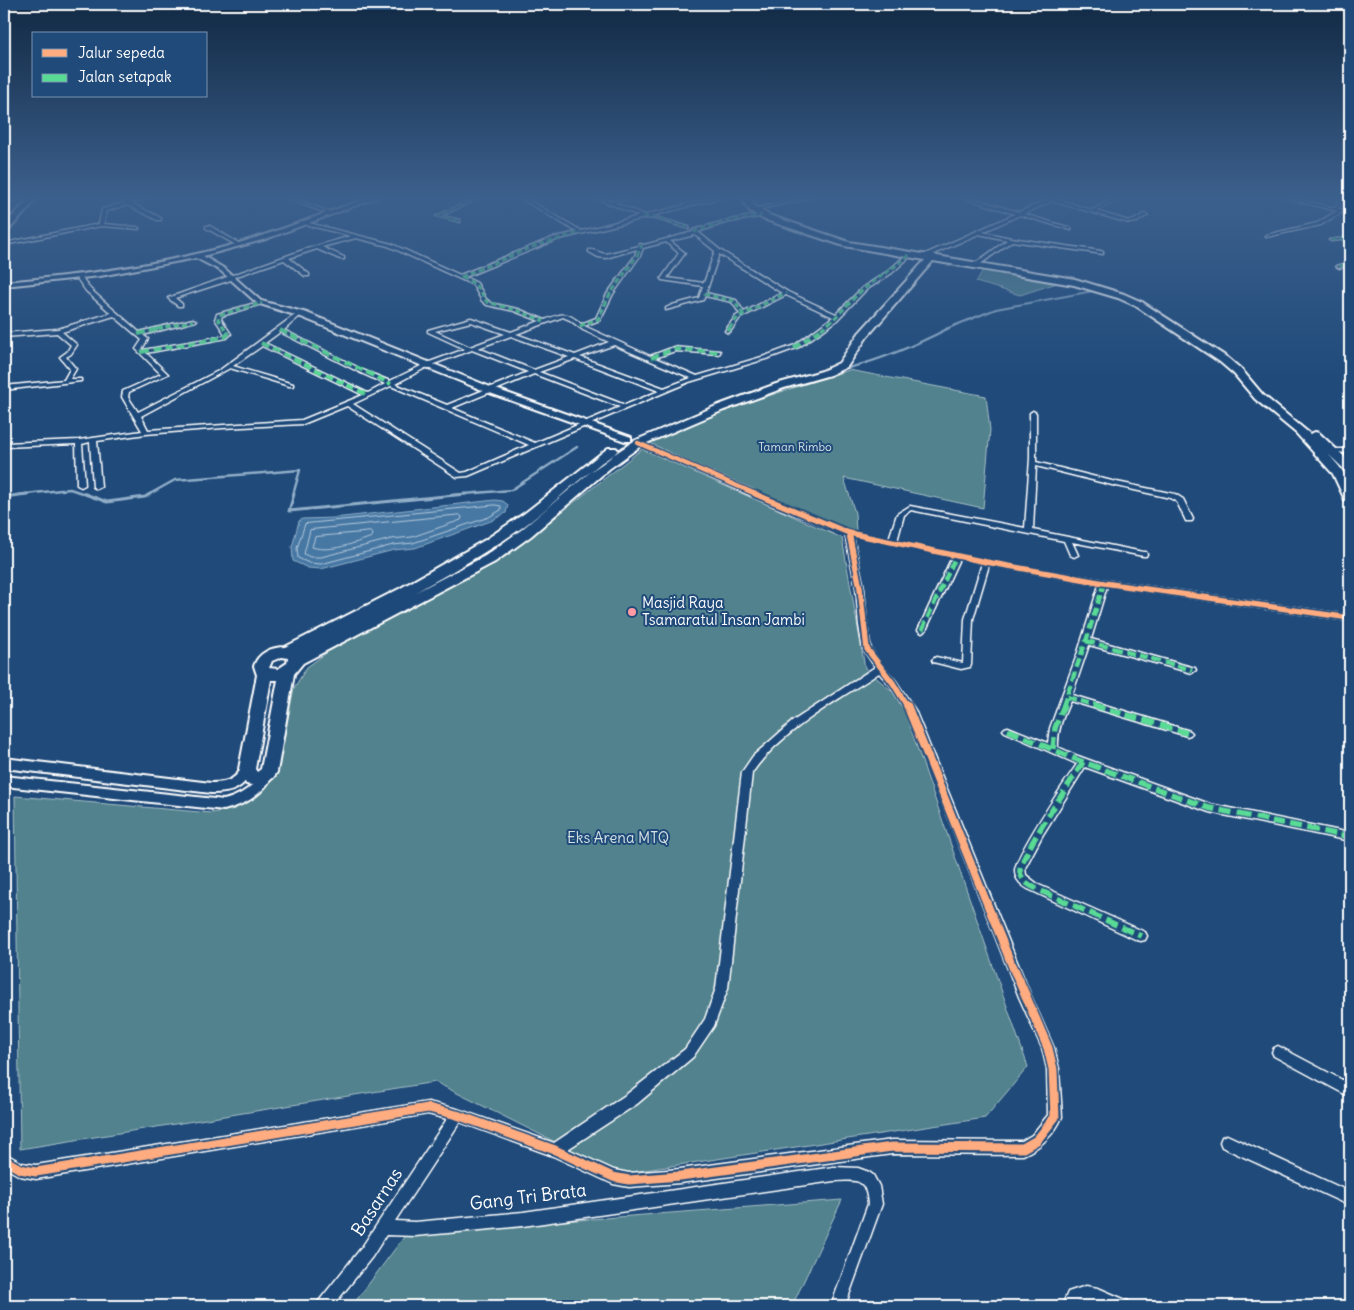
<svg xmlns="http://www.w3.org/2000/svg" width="1354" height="1310" font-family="Delius,sans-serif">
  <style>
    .green { fill: #51828d; stroke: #a8c0c6 }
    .water { fill: #4778a4; stroke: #91aec8 }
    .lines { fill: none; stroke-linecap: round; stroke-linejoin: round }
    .shore { stroke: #b5c9db; stroke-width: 1 }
    .stream-far2 { stroke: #91aec8; stroke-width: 2 }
    .stream-far1 { stroke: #91aec8; stroke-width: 2.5 }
    .stream { stroke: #91aec8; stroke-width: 3 }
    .minor-casing { stroke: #fff; stroke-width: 3 }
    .tertiary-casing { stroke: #fff; stroke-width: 4 }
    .trunk-casing { stroke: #fff; stroke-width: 4 }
    .minor { fill: #1f4a7a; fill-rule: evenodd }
    .tertiary { fill: #1f4a7a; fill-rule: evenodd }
    .trunk { fill: #1f4a7a; fill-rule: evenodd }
    .quiet-far3 { stroke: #5adb95; stroke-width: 3; stroke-dasharray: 5.5 3; stroke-linecap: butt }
    .quiet-far2 { stroke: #5adb95; stroke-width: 4; stroke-dasharray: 8 4; stroke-linecap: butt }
    .quiet-far1 { stroke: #5adb95; stroke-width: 4.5; stroke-dasharray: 9 4.5; stroke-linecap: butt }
    .quiet { stroke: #5adb95; stroke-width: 5.5; stroke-dasharray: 12 5.5; stroke-linecap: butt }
    .cycleway-far3-casing { stroke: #1f4a7a; stroke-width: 7 }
    .cycleway-far2-casing { stroke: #1f4a7a; stroke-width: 9 }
    .cycleway-far1-casing { stroke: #1f4a7a; stroke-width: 11 }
    .cycleway-casing { stroke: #1f4a7a; stroke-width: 12 }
    .cycleway-far3 { stroke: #ffac80; stroke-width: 4.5 }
    .cycleway-far2 { stroke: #ffac80; stroke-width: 5.5 }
    .cycleway-far1 { stroke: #ffac80; stroke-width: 8 }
    .cycleway { stroke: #ffac80; stroke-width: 9 }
    .poi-dot { fill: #ff9aa2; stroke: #1f4a7a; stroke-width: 2 }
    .labels { text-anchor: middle; stroke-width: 4; stroke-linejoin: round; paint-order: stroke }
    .far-park-label { font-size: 12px; fill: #d4e0e2; stroke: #1f4a7a }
    .poi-label { font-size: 15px; fill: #fff; stroke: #1f4a7a; text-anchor: start }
    .park-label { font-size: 15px; fill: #d4e0e2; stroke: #1f4a7a }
    .near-street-label { font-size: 18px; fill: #fff; stroke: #1f4a7a }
  </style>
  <rect width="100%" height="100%" fill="#1f4a7a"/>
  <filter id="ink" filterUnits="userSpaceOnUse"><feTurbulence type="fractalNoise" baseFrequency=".02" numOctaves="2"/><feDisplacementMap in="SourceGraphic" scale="10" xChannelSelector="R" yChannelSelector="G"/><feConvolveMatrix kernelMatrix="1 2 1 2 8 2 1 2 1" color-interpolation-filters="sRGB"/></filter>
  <g filter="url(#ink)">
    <g class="green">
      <polygon points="983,270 1060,282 1020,295 976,282"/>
      <path d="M849,370L986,396L990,430L983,508L844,478L855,513L856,531C784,512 717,475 650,443L731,408Z"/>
      <polygon points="642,449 842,538 865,668 900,698 1028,1067 985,1118 619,1174 435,1082 20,1149 15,796 211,813 235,809 252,799 270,782 281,754 294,688 307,667 329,651 506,556"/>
      <polygon points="842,1200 792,1306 352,1306 407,1233"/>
    </g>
    <polygon class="water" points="495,500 503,501 508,505 506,513 491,521 415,548 394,550 321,569 308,568 293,561 292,547 299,521 302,519 334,518"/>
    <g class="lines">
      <g class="shore">
        <polygon points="495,505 501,506 501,510 489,517 413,543 393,545 321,564 309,563 298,558 297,548 305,524"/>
        <polygon points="460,515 462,517 461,520 412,537 391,539 321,557 310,557 304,554 310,530"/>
        <path d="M370,532L373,534L372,537C354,543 331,553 312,547L315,537Z"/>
      </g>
      <polyline class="stream-far2" points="946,329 996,309 1093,291"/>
      <g class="stream-far1">
        <path d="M848,368C884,359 916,345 949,328"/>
        <polyline points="17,495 70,489 88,495"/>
        <polyline points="148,495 175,480 300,470 293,495"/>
        <polyline points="453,495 511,490 577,447"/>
      </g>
      <g class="stream">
        <polyline points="85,494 107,502 145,497 150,494"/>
        <polyline points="294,494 289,511 466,494"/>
        <polyline points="4,497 27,494"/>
      </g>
      <g class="minor-casing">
        <g id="minor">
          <polygon points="27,198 25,199 4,201 4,199"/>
          <polygon points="141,198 147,198 131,203 161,218 161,220 157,220 127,205 106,211 104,224 137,227 139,228 139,229 101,226 4,245 4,243 99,224 102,209"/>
          <polygon points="285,198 291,198 333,213 329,214"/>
          <polygon points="474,198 479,198 442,216 460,220 460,222 436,216"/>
          <path d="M520,198H525L582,231L639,216L596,198C601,198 604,200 609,201C616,202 624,198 631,198L615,203L645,215L712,198H719L652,216L689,227V229L657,219L645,218L556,240L465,277L477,283L486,299L491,303L518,309L545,320C562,313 567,311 581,324L596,318L607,294L635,256L637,249L606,258L598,257L589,252V250C595,249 600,254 606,254L639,246L640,244L644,245L693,232V230L724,221L762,214H764V216L725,223L698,232L720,250L788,292L836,314L862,288L888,271L907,254L912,255L892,273L866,290L835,322L799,347L769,358L689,382L468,476L457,477L347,406L303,424L223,428L146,434L97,441L101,487L97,489L93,487L90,442L82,444L85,485L81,487L77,485L76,444L4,447V443L79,440L142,431L122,397L123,391L161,374L136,349L142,340L114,316L62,332L77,345L71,354L66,357L76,369L70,379H81V381L4,390V386L64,380L70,369L60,357L67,352L71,345L57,333L4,337V333L58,329L111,313L86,291L76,277L77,276H81L90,289L139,332L193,319L196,321L143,335L148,339L142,349L143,350L223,336L225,334L215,319L217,314L262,301L265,303L222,316L221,319L231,334L227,338L146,353L168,374L129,392L128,397L138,412L220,370L299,312L302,314L301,315L284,330L365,371L390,381L427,363L465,349L428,332V330L471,318L511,332L540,321L514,311L487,305L482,301L473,285L388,246L356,238L322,247L344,257V259H340L317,249L289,258L309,274V276H305L284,260L234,277V279L175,298L182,304V306H178L168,298L306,249L351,236L303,224V222H305L392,244L460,275L552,238L577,232ZM695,235L715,251L704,283L667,278L685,253L670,241ZM666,242L679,253L661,279L662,280L703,286L699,298L672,305L666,308V310L703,300L705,296L732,302L740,314L736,316L725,331L728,333L730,332L740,318L786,295L833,317L795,345L765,356L697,376L655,358L675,351L718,354L720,353V351L674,347L650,356L584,326L600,320L613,294L640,256L643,248ZM719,254L782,293L744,312L736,300L706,293ZM563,317L570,320L583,330L609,342L575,355L516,334ZM471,322L505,334L470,347L435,331ZM280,332L361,373L385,384L368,393L265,343ZM511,336L569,357L534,370L478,348ZM614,345L691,378L664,388L580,357ZM262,346L363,395L302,420L148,430L141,416L230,368L289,386H293V384L233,366ZM472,350L528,372L447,405L395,384L431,365ZM575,359L659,391L625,405L539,372ZM534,374L620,407L535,443L452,408ZM391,386L529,445L467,472L461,473L353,404Z"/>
          <polygon points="802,198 810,198 760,209 758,208"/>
          <polygon points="965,198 971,198 1019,212 1047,200 1048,198 1057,198 1056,199 1092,210 1114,198 1119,198 1096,211 1129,221 1134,220 1144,214 1148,215 1137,222 1129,223 1052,201 1024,214 1071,228 1071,230 1020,215 983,232 1011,238 1101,251 1103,252 1103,254 1012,241 979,265 976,263 977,262 1007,240 979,234 929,256 925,256 925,254 1015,214"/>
          <polygon points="1286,198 1293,198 1335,208 1340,198 1344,198 1339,209 1350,212 1350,214 1342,212 1321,225 1266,237 1266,235 1317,223 1337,211"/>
          <polygon points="206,226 210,226 240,244 236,245 206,228"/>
          <polygon points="1350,237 1350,239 1331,241 1329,240"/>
          <polygon points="1350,262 1350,265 1339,268 1336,266"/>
          <path d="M1033,411L1036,413V462L1112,481L1175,494L1183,499L1193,519L1192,521H1186L1177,502L1170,498L1112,485L1036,466L1033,530L1143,552H1146L1147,554L1146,556H1143L1072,542L1078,555L1074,557L1070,555L1064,541L911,510L904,515L897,541L986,560L1104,580L1350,615V621L1107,586L1091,639L1195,668L1196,670L1192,673L1089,645L1072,695L1190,731L1192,733L1190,735L1187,736L1070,701C1063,716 1057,731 1058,747L1078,756L1210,804L1350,833V841L1209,812L1085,767L1042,836L1025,868L1026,875L1039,885L1145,932L1147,936L1145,940L1141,941L1137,940L1028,889C1021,885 1015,879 1015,871C1014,857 1066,780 1077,764L1005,732L1003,730L1005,728L1008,727L1048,743L1050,728L1078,652L1099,585L989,565L973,619L971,665L970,667L961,669L933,662L932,660L936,657L963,663L965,619L982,563L959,559L926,630L922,633L918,630L952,557L853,536L864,588L867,625L871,649L883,666L896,681L915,710L1031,996L1054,1048L1059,1069L1062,1117C1055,1134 1040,1148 1023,1155L892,1154L680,1183L629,1187L613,1184L553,1156L460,1122L395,1221L415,1222L523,1212L834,1167L858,1168L869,1172L873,1175L879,1186L882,1204L845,1306H831L868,1204C866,1177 857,1180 834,1181L523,1226L415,1236L386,1235L372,1257L333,1306H317L319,1301L362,1247L447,1119L428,1114L36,1179L20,1176L4,1167V1153L22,1163L36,1165L428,1102L457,1109L554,1143L627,1094L685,1049L705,1019L716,988L742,772L753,756L793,721L875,667L863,649L859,625L856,588L845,534L781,509L635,443L638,441L640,442L787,505L851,531L889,539L897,514L910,506L1025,528L1030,458V413ZM879,673L890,685L906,711L1019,997L1042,1048L1047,1069L1048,1115L1032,1135L1022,1141L892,1140L680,1169L629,1173L614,1170L568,1149L637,1104L693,1057L714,1026L728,988L752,773C780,732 838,700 879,673Z"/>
          <polygon points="1335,449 1350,449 1350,453 1333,452 1332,451"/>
          <polygon points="1278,1046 1350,1084 1350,1097 1274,1056 1272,1052 1274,1048"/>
          <polygon points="1227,1135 1350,1192 1350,1206 1222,1147 1220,1142 1222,1137"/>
          <path d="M1086,1286L1098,1288L1128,1301L1130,1306C1123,1306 1113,1308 1106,1306C1096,1303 1089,1300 1078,1302L1076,1306H1062L1068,1292Z"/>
        </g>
      </g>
      <g class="tertiary-casing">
        <g id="tertiary">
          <path d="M368,198H376L266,239L203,256L225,269L261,301L307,313L493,388L631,437V441H625L487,392L301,317L257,303L221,271L196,258L100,276L4,286V282C76,276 147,267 217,249C269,236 318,215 368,198Z"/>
          <path d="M4,758L211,783C227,783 235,780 243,766L247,764L251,766L253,769C243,789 233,793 211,793L4,768Z"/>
          <path d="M269,767L273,769L275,772C263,794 248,804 224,810L4,786V776L224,800C236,797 247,791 255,782C260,776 262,769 269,767Z"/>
        </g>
      </g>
      <g class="trunk-casing">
        <g id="trunk">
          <polygon points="30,198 38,198 7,232 4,232 4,225"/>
          <path d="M741,198H749L756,207L769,215L849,242L929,255L933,253L937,256L1075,279L1124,294L1142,302L1228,358L1242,370L1263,395L1310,434L1315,432L1319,433L1350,462V472L1346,471L1328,454C1344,471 1350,478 1350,503L1346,502L1333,474L1296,433L1255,399L1234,374L1220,362L1136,306L1118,298L1074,285L933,261L867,337L847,367L830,375L784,388L724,410L642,445L609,469L531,536L495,562L303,663L294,674L277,772C272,783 257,787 246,784L239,769L257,675L254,666C258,653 271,647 285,647L399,589L485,540L525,513L608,448H616L618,450C609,461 593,469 582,478C562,494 544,512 523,527C489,551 452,572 416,592L485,556L521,530L601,463L634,441L716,406L776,384L822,371L839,363L859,333L925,260L844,246L763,219L750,211ZM282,657L288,658L287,663L278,669L269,668L272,661ZM271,680H278L261,769L257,772L255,769Z"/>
        </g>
      </g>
      <use href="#minor" class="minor"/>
      <use href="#tertiary" class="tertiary"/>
      <use href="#trunk" class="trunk"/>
      <g class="quiet-far3">
        <polyline points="643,216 658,218 687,228"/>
        <polyline points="458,221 438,216 477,198"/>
        <polyline points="696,233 695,231 724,222 762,215"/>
        <polyline points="1331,240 1350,238"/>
        <polyline points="1339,266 1350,264"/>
        <polyline points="461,277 532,247 581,232"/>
        <polyline points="461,277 475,284 487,302 516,310 544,321"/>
        <polyline points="704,294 734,301 743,314"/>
        <polyline points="580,326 598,319 610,294 637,256 642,245"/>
        <polyline points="157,329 193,321"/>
        <polyline points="225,329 218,319 219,315 262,303"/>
        <polyline points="729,329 738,317 786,293"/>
        <path d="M821,329C838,318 849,301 864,289C879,277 894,268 909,255"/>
      </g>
      <g class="quiet-far2">
        <polyline points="280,330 391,384"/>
        <polyline points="728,331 730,328"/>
        <polyline points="138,334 163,328"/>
        <polyline points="261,343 368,395"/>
        <polyline points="794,348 823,328"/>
        <polyline points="141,352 225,337 228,334 224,328"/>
        <polyline points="651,358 674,349 718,352"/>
      </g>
      <g class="quiet-far1">
        <polyline points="922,630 956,556"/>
        <polyline points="1086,641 1192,670"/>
        <polyline points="1067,697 1097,706"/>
        <polyline points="1063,706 1087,638 1104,583"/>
      </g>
      <g class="quiet">
        <polyline points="1093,705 1187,733"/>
        <polyline points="1008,730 1075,759 1209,808 1350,837"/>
        <polyline points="1053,749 1055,728 1064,705"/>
        <path d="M1083,762C1073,779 1018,858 1020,872C1022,882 1031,886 1039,890L1141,936"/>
      </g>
      <g class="cycleway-far3-casing">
        <polyline id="cycleway-far3" points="638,443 758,495"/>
      </g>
      <g class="cycleway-far2-casing">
        <g id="cycleway-far2">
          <polyline points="755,494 849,533 986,562 1104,583 1350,618"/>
          <polyline points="849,533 860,588 867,649 893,683 907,706"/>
        </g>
      </g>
      <g class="cycleway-far1-casing">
        <polyline id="cycleway-far1" points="907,705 1015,973"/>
      </g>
      <g class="cycleway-casing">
        <polyline id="cycleway" points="4,1160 20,1169 36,1172 428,1108 457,1115 555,1150 613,1177 629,1180 680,1176 892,1147 1023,1148 1037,1140 1055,1117 1053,1069 1048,1048 1015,971"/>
      </g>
      <use href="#cycleway-far3" class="cycleway-far3"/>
      <use href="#cycleway-far2" class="cycleway-far2"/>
      <use href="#cycleway-far1" class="cycleway-far1"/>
      <use href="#cycleway" class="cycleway"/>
    </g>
  </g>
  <linearGradient id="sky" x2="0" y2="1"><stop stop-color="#112943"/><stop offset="0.52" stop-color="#3c608d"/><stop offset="1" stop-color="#3c608d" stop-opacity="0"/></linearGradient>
  <rect width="1354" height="381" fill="url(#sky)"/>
  <circle class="poi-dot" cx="632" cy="612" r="5"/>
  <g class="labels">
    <g class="far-park-label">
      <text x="795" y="451">Taman Rimbo</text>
    </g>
    <g class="poi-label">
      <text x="642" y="608">Masjid Raya<tspan x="642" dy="17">Tsamaratul Insan Jambi</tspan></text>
    </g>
    <g class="park-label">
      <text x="618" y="843">Eks Arena MTQ</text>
    </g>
    <g class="near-street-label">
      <text transform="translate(528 1197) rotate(-7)" y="6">Gang Tri Brata</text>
      <text transform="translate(377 1202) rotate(-57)" y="6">Basarnas</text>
    </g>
  </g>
  <rect width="1354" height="1310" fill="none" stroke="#1f4a7a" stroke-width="20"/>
  <rect x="10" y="10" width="1334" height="1290" fill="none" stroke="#fff" stroke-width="2" filter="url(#ink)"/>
  <rect x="32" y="32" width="175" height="65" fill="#1f4a7a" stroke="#7992af"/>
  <rect x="42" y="49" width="25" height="8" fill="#ffac80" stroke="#7992af"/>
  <text x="78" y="58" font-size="15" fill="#ffffff">Jalur sepeda</text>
  <rect x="42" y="74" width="25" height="8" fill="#5adb95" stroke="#7992af"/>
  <text x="78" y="82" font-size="15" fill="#ffffff">Jalan setapak</text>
</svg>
